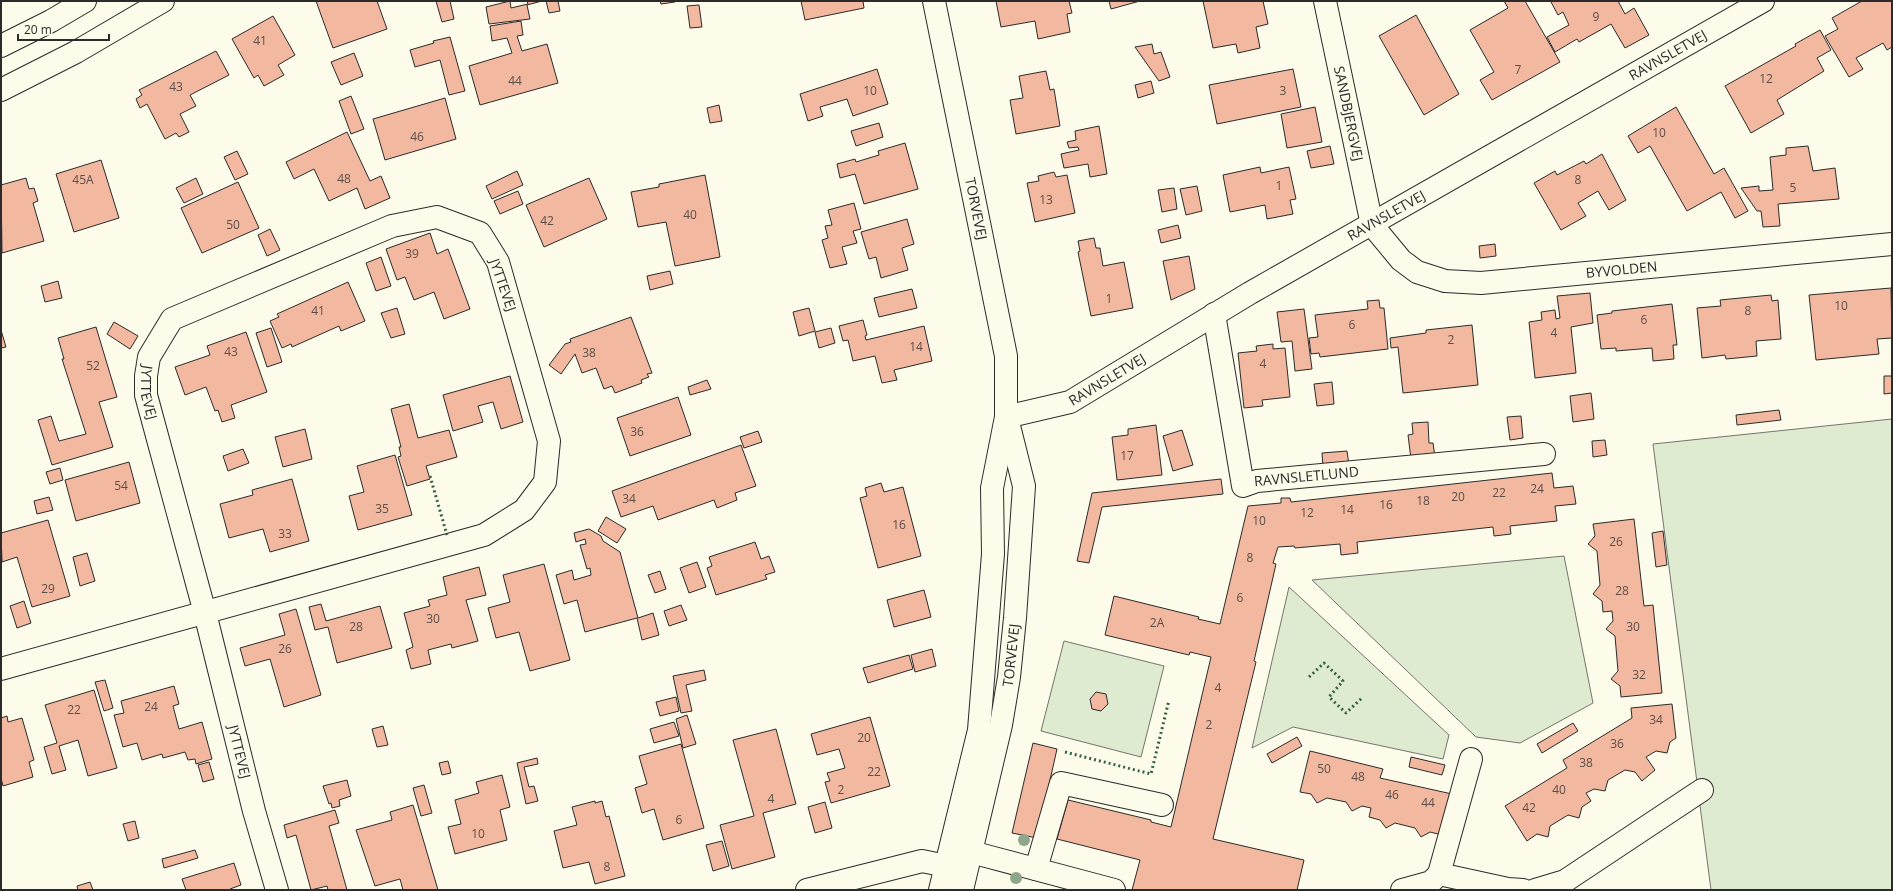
<svg xmlns="http://www.w3.org/2000/svg" width="1893" height="891" font-family="'Open Sans',sans-serif">
  <style>
    .green { fill: #deebd1; stroke: #74746e }
    .building { fill: #f2b8a0; stroke: #2b2b2b }
    .lines { fill: none; stroke-linecap: round; stroke-linejoin: round }
    .minor-casing { stroke: #2b2b2b; stroke-width: 24 }
    .major-casing { stroke: #2b2b2b; stroke-width: 24 }
    .minor { stroke: #fdfbea; stroke-width: 22 }
    .major { stroke: #fdfbea; stroke-width: 22 }
    .hedge { stroke: #34623c; stroke-width: 3; stroke-dasharray: 2 3; stroke-linecap: butt }
    .tree { fill: #8ea78a }
    .labels { text-anchor: middle; stroke-width: 3; stroke-linejoin: round; paint-order: stroke }
    .number-label { font-size: 12px; fill: #5d4e48 }
    .street-label { font-size: 14px; fill: #2b2b2b; stroke: #fdfbea }
  </style>
  <rect width="100%" height="100%" fill="#fdfbea"/>
  <g class="green">
    <polygon points="1892,419 1892,890 1711,890 1653,444"/>
    <polygon points="1564,556 1593,703 1520,743 1476,737 1312,580"/>
    <polygon points="1289,587 1449,735 1443,759 1293,727 1252,748"/>
    <polygon points="1064,641 1164,666 1141,757 1041,731"/>
  </g>
  <g class="building">
    <polygon points="316,1 377,1 387,29 333,48"/>
    <polygon points="436,1 450,1 454,19 442,22"/>
    <polygon points="510,1 511,8 528,4 527,1 542,1 527,5 530,19 489,24 486,7"/>
    <polygon points="546,1 558,1 560,11 549,13"/>
    <polygon points="660,1 675,1 675,2 661,4"/>
    <polygon points="801,1 863,1 864,8 805,20"/>
    <polygon points="996,1 1069,1 1072,13 1067,14 1070,32 1038,39 1035,21 1001,27"/>
    <polygon points="1109,1 1140,1 1111,9"/>
    <polygon points="1203,1 1263,1 1268,24 1256,27 1260,48 1238,53 1236,44 1213,48"/>
    <polygon points="1504,1 1525,1 1560,62 1492,100 1480,80 1494,72 1470,30 1508,8"/>
    <polygon points="1552,1 1618,1 1625,14 1634,8 1649,35 1625,48 1611,24 1579,42 1577,39 1555,52 1547,37 1569,25 1563,12 1558,15 1551,2"/>
    <polygon points="1862,1 1892,1 1892,47 1887,50 1883,43 1856,58 1863,69 1849,77 1825,36 1838,29 1832,18"/>
    <polygon points="699,5 702,27 690,28 687,6"/>
    <polygon points="1416,15 1459,94 1424,115 1379,36"/>
    <polygon points="273,16 295,55 278,65 284,75 264,86 258,75 254,78 232,39"/>
    <polygon points="521,21 523,35 517,36 522,51 547,44 558,83 480,105 469,66 512,53 507,38 492,41 490,26"/>
    <polygon points="1820,30 1831,50 1817,58 1824,71 1777,100 1784,114 1751,133 1725,86 1796,46 1795,44"/>
    <polygon points="450,37 465,91 449,95 440,60 415,67 410,50 434,43 433,41"/>
    <polygon points="1152,44 1154,54 1161,52 1170,77 1159,81 1135,47"/>
    <polygon points="216,51 229,75 190,95 196,106 180,114 189,132 179,137 176,133 165,139 147,104 140,108 136,99 142,95 139,90"/>
    <polygon points="354,53 363,76 341,85 331,62"/>
    <polygon points="877,69 888,104 853,116 847,99 820,107 823,116 808,121 800,94"/>
    <polygon points="1293,69 1301,107 1217,124 1209,85"/>
    <polygon points="1046,71 1050,90 1054,89 1060,126 1016,134 1010,100 1023,98 1019,76"/>
    <polygon points="1151,81 1154,93 1138,98 1135,85"/>
    <polygon points="351,96 364,129 351,134 339,101"/>
    <polygon points="445,98 456,139 385,160 373,119"/>
    <polygon points="719,105 722,121 710,123 707,108"/>
    <polygon points="1315,107 1322,142 1287,148 1281,114"/>
    <polygon points="1676,107 1714,174 1724,168 1748,211 1735,218 1721,192 1687,211 1650,146 1638,153 1628,136"/>
    <polygon points="879,123 883,137 856,146 851,131"/>
    <polygon points="1099,126 1107,174 1090,177 1088,164 1064,168 1061,154 1079,150 1078,147 1069,148 1067,142 1076,140 1075,131"/>
    <polygon points="347,132 370,181 381,176 390,198 365,209 357,188 329,201 314,169 294,179 286,162"/>
    <polygon points="905,143 918,189 864,204 855,174 840,178 837,164 855,159 856,162 879,155 878,151"/>
    <polygon points="1330,146 1334,164 1311,168 1307,151"/>
    <polygon points="1808,146 1813,171 1835,168 1839,199 1778,204 1780,226 1763,227 1761,211 1757,211 1741,188 1759,186 1759,191 1773,190 1770,157 1786,155 1786,148"/>
    <polygon points="237,151 248,174 235,180 224,157"/>
    <polygon points="1602,154 1626,200 1609,210 1598,191 1578,203 1586,216 1561,230 1534,183 1555,171 1557,175 1584,161 1586,164"/>
    <polygon points="101,160 119,218 74,232 56,174"/>
    <polygon points="1260,167 1261,173 1289,167 1296,199 1290,200 1293,214 1267,219 1265,205 1230,212 1223,175"/>
    <polygon points="517,171 523,185 492,199 486,186"/>
    <polygon points="1054,172 1056,177 1067,175 1075,213 1035,222 1027,183 1039,181 1038,176"/>
    <polygon points="705,175 720,257 675,266 666,222 638,227 631,192 659,187 659,184"/>
    <polygon points="26,178 29,189 34,188 38,201 33,203 44,241 2,253 1,185"/>
    <polygon points="196,178 203,194 184,203 176,188"/>
    <polygon points="589,178 607,219 544,247 526,205"/>
    <polygon points="238,182 259,228 202,253 181,208"/>
    <polygon points="1197,186 1202,211 1186,215 1180,189"/>
    <polygon points="1174,188 1177,209 1162,212 1158,190"/>
    <polygon points="518,191 523,204 500,214 494,201"/>
    <polygon points="854,203 861,229 853,231 857,243 842,247 847,264 830,268 822,240 828,238 825,226 832,225 828,210"/>
    <polygon points="907,219 914,244 902,248 908,270 881,278 876,257 869,259 861,232"/>
    <polygon points="1178,225 1181,238 1161,243 1158,230"/>
    <polygon points="270,229 280,250 267,256 258,235"/>
    <polygon points="430,233 437,254 448,249 470,309 444,319 434,292 414,300 405,277 397,280 386,249"/>
    <polygon points="1094,238 1096,248 1100,248 1103,266 1124,262 1133,308 1091,316 1078,252 1080,251 1078,241"/>
    <polygon points="1495,244 1496,256 1480,258 1479,246"/>
    <polygon points="1189,256 1195,289 1171,300 1163,261"/>
    <polygon points="381,257 391,286 376,291 366,263"/>
    <polygon points="670,271 673,284 650,290 647,276"/>
    <polygon points="58,281 62,298 45,302 41,286"/>
    <polygon points="348,282 365,321 341,331 339,326 292,347 291,344 282,348 270,321 279,317 277,314"/>
    <polygon points="1891,288 1892,338 1877,339 1879,354 1816,360 1809,295"/>
    <polygon points="912,289 917,308 879,317 874,298"/>
    <polygon points="1590,293 1593,323 1571,327 1576,373 1535,378 1529,322 1542,320 1541,312 1555,310 1556,319 1560,318 1557,296"/>
    <polygon points="1771,295 1772,301 1778,300 1781,339 1756,341 1757,356 1726,359 1725,355 1702,358 1697,308 1721,306 1720,300"/>
    <polygon points="1379,300 1380,308 1384,308 1388,349 1320,357 1319,353 1311,354 1309,338 1318,337 1315,315 1368,309 1367,301"/>
    <polygon points="1672,304 1677,345 1673,345 1674,359 1653,361 1652,348 1616,351 1616,348 1601,349 1597,315 1612,313 1612,311"/>
    <polygon points="397,308 405,334 391,338 381,313"/>
    <polygon points="809,308 815,331 799,336 793,312"/>
    <polygon points="1304,309 1312,369 1295,371 1292,341 1281,342 1277,312"/>
    <polygon points="631,317 652,373 647,374 649,377 641,380 642,383 615,393 612,386 604,389 596,368 582,373 575,354 561,374 549,365 565,344 571,342 570,339"/>
    <polygon points="863,320 867,335 865,336 866,340 924,326 932,361 894,370 897,380 882,383 875,356 853,361 848,340 843,341 839,326"/>
    <polygon points="114,322 138,336 130,349 107,334"/>
    <polygon points="1472,325 1478,385 1403,393 1398,347 1391,348 1390,338 1426,333 1426,330"/>
    <polygon points="96,327 117,397 99,402 113,447 52,465 38,420 51,416 59,441 86,434 62,359 64,359 58,338"/>
    <polygon points="271,328 282,362 267,367 256,333"/>
    <polygon points="831,328 835,343 819,348 815,332"/>
    <polygon points="1,330 6,347 1,348"/>
    <polygon points="246,332 267,392 231,405 235,418 222,422 218,410 215,411 206,387 185,395 175,367 210,355 207,346"/>
    <polygon points="1273,344 1273,349 1285,348 1290,397 1262,400 1263,406 1244,408 1238,353 1257,351 1256,346"/>
    <polygon points="510,376 523,422 501,429 493,402 478,406 483,422 453,431 443,395"/>
    <polygon points="1884,376 1892,376 1892,393 1884,394"/>
    <polygon points="707,380 711,389 690,395 688,387"/>
    <polygon points="1332,382 1334,404 1317,406 1314,384"/>
    <polygon points="1591,393 1594,419 1573,422 1570,396"/>
    <polygon points="678,397 691,435 630,456 617,418"/>
    <polygon points="409,404 418,438 449,430 457,457 426,466 430,479 407,486 398,457 401,456 399,447 401,447 391,409"/>
    <polygon points="1779,410 1781,420 1737,425 1736,415"/>
    <polygon points="1521,416 1523,438 1510,440 1507,417"/>
    <polygon points="1428,422 1429,443 1433,443 1435,457 1411,459 1408,435 1413,434 1412,423"/>
    <polygon points="1156,425 1162,475 1117,480 1112,437 1128,435 1128,429"/>
    <polygon points="305,429 312,459 283,467 275,437"/>
    <polygon points="1182,430 1193,465 1173,471 1163,436"/>
    <polygon points="758,431 762,442 744,448 740,437"/>
    <polygon points="1605,440 1607,455 1593,457 1592,441"/>
    <polygon points="741,445 756,486 735,493 737,500 717,508 714,500 658,520 653,506 621,517 612,491"/>
    <polygon points="243,449 249,463 228,471 223,456"/>
    <polygon points="1347,451 1349,465 1323,467 1322,453"/>
    <polygon points="395,455 412,515 358,530 349,496 364,492 357,466"/>
    <polygon points="129,462 140,503 76,521 65,480"/>
    <polygon points="60,468 63,480 50,484 46,472"/>
    <polygon points="1552,473 1554,488 1573,486 1576,504 1555,506 1557,521 1510,526 1511,534 1494,536 1493,527 1357,542 1358,553 1341,555 1340,544 1295,548 1294,546 1278,547 1273,563 1276,564 1254,661 1256,662 1213,839 1304,860 1297,890 1132,890 1140,860 1057,839 1068,800 1151,820 1151,822 1171,827 1211,657 1190,652 1189,655 1105,635 1114,596 1199,617 1198,619 1220,624 1248,506 1281,503 1281,498 1290,498 1291,502"/>
    <polygon points="292,479 309,541 270,552 263,529 229,538 220,504 253,495 252,490"/>
    <polygon points="1221,479 1223,494 1102,507 1089,563 1077,561 1092,493"/>
    <polygon points="881,483 884,492 903,487 921,556 878,568 860,498 867,496 865,488"/>
    <polygon points="49,497 53,510 37,514 34,501"/>
    <polygon points="606,517 626,529 617,543 598,531"/>
    <polygon points="1634,519 1644,606 1653,605 1662,693 1621,697 1620,686 1611,679 1618,671 1615,636 1606,629 1613,621 1612,611 1603,612 1602,601 1593,594 1600,585 1597,551 1588,544 1595,536 1593,524"/>
    <polygon points="48,520 70,596 32,607 17,557 2,562 1,533"/>
    <polygon points="589,529 601,536 603,541 620,552 638,618 653,613 659,635 642,640 637,618 585,632 577,600 564,604 556,575 572,570 574,580 591,575 590,568 587,569 580,545 586,544 585,539 576,542 574,533"/>
    <polygon points="1663,531 1667,565 1656,567 1652,533"/>
    <polygon points="755,542 761,559 769,556 775,572 765,575 767,579 716,595 707,568 712,566 709,557"/>
    <polygon points="87,553 95,581 80,586 73,557"/>
    <polygon points="697,562 706,587 689,593 680,568"/>
    <polygon points="544,564 570,660 530,671 519,632 496,638 488,608 510,602 503,575"/>
    <polygon points="479,567 486,595 466,600 478,641 452,648 451,644 428,650 431,664 411,669 406,650 413,647 404,613 430,606 428,600 447,595 443,577"/>
    <polygon points="660,571 666,589 655,593 648,575"/>
    <polygon points="924,590 931,617 894,627 887,600"/>
    <polygon points="24,601 31,623 17,628 10,606"/>
    <polygon points="321,604 326,621 380,606 392,648 337,663 328,627 315,630 309,607"/>
    <polygon points="681,605 687,620 669,626 664,611"/>
    <polygon points="296,609 321,695 284,707 270,659 245,666 240,648 285,635 279,614"/>
    <polygon points="932,649 936,666 915,672 911,655"/>
    <polygon points="909,655 913,669 868,683 863,668"/>
    <polygon points="704,670 706,680 686,685 692,711 681,713 673,676"/>
    <polygon points="105,680 113,708 104,711 95,682"/>
    <polygon points="174,686 179,704 173,706 179,729 202,722 212,759 196,764 195,759 188,760 185,752 163,758 162,754 142,760 137,743 123,747 114,715 124,713 121,701"/>
    <polygon points="94,690 117,768 88,776 78,740 59,746 66,770 52,774 44,747 57,743 45,705"/>
    <polygon points="1096,692 1106,694 1108,704 1101,711 1092,709 1090,699"/>
    <polygon points="676,697 679,711 660,716 656,702"/>
    <polygon points="1672,704 1676,738 1670,742 1667,753 1656,751 1646,757 1655,770 1642,781 1635,772 1625,770 1608,780 1605,791 1594,789 1586,793 1591,801 1582,807 1579,818 1568,815 1550,826 1548,837 1537,834 1527,841 1505,806 1567,768 1563,760 1632,718 1631,708"/>
    <polygon points="687,715 696,744 683,748 676,719"/>
    <polygon points="7,716 8,722 22,718 34,760 29,762 33,777 3,786 1,778 1,718"/>
    <polygon points="870,717 890,786 831,803 825,782 830,781 827,773 845,768 839,749 817,755 811,734"/>
    <polygon points="674,722 679,736 654,743 650,729"/>
    <polygon points="1573,723 1578,731 1542,753 1537,744"/>
    <polygon points="383,726 388,745 377,747 372,729"/>
    <polygon points="776,729 796,804 763,813 775,857 732,869 720,825 754,816 733,740"/>
    <polygon points="1297,737 1302,746 1272,763 1267,754"/>
    <polygon points="1033,743 1057,749 1037,838 1012,833"/>
    <polygon points="681,744 704,828 663,840 654,809 642,813 635,788 647,784 639,756"/>
    <polygon points="1310,751 1383,769 1380,778 1452,794 1442,835 1430,832 1421,837 1415,828 1395,823 1386,828 1380,820 1369,817 1371,808 1362,806 1352,811 1346,802 1327,798 1317,803 1311,794 1300,792"/>
    <polygon points="1411,757 1445,765 1442,775 1409,767"/>
    <polygon points="537,758 538,764 524,767 529,787 534,786 538,801 526,804 517,763"/>
    <polygon points="448,761 451,773 442,775 439,763"/>
    <polygon points="209,762 214,779 203,782 198,765"/>
    <polygon points="502,775 510,807 500,810 507,840 455,854 448,827 461,824 455,800 479,793 476,782"/>
    <polygon points="347,780 351,796 339,800 340,806 332,808 331,803 329,804 323,786"/>
    <polygon points="424,785 432,813 421,816 413,788"/>
    <polygon points="595,801 595,803 602,801 606,817 609,816 625,876 595,884 589,862 563,868 554,831 577,825 572,807"/>
    <polygon points="825,802 832,828 815,833 808,807"/>
    <polygon points="413,805 438,890 403,890 400,879 375,886 356,830 392,820 390,812"/>
    <polygon points="335,810 339,823 329,826 347,890 328,890 327,886 311,890 296,835 287,838 284,825"/>
    <polygon points="135,821 139,838 128,841 123,824"/>
    <polygon points="722,841 729,866 713,871 706,845"/>
    <polygon points="195,850 198,858 164,868 162,859"/>
    <polygon points="234,863 241,885 230,889 230,890 186,890 182,879"/>
    <polygon points="90,882 93,890 78,890 77,886"/>
  </g>
  <g class="lines">
    <g class="minor-casing">
      <g id="minor">
        <path id="s1" d="M934,1L1006,356V417L992,488L993,554L979,730L940,890"/>
        <path id="s2" d="M1325,1L1372,225L1401,260L1417,272L1445,281L1481,283L1892,244"/>
        <path id="s3" d="M1214,314L1243,486L1257,481L1544,454"/>
        <path id="s4" d="M1006,417L1070,402L1250,293L1763,1"/>
        <path id="s5" d="M1,669L484,535L524,510L545,482L549,441L498,262L480,233L437,217L392,226L172,319L149,357L146,376V395L205,613L254,811L277,890"/>
        <polyline points="971,852 1114,890"/>
        <polyline points="1036,869 1061,783 1162,805"/>
        <polyline points="1439,874 1508,889 1523,890"/>
        <polyline points="807,890 922,861 961,869"/>
        <path id="s6" d="M962,890L1001,725L1009,677L1015,618L1024,486L1008,422"/>
        <polyline points="1402,890 1431,882 1439,874 1471,759"/>
        <polyline points="1535,890 1565,881 1702,790"/>
      </g>
    </g>
    <g class="major-casing">
      <g id="major">
        <polyline points="1,46 51,21 85,1"/>
        <polyline points="1,90 76,52 163,1"/>
      </g>
    </g>
    <use href="#minor" class="minor"/>
    <use href="#major" class="major"/>
    <g class="hedge">
      <polyline points="430,476 447,535"/>
      <polyline points="1309,677 1324,663 1343,681 1329,697 1346,713 1363,697"/>
      <polyline points="1065,752 1151,774 1169,700"/>
    </g>
  </g>
  <g class="tree">
    <circle cx="1024" cy="840" r="6"/>
    <circle cx="1016" cy="878" r="6"/>
  </g>
  <g class="labels">
    <g class="number-label">
      <text x="1596" y="21">9</text>
      <text x="260" y="45">41</text>
      <text x="1518" y="74">7</text>
      <text x="1766" y="83">12</text>
      <text x="515" y="85">44</text>
      <text x="176" y="91">43</text>
      <text x="870" y="95">10</text>
      <text x="1283" y="95">3</text>
      <text x="1659" y="137">10</text>
      <text x="417" y="141">46</text>
      <text x="344" y="183">48</text>
      <text x="83" y="184">45A</text>
      <text x="1578" y="184">8</text>
      <text x="1279" y="190">1</text>
      <text x="1793" y="192">5</text>
      <text x="1046" y="204">13</text>
      <text x="690" y="219">40</text>
      <text x="547" y="225">42</text>
      <text x="233" y="229">50</text>
      <text x="412" y="258">39</text>
      <text x="1109" y="303">1</text>
      <text x="1841" y="310">10</text>
      <text x="318" y="315">41</text>
      <text x="1748" y="315">8</text>
      <text x="1644" y="324">6</text>
      <text x="1352" y="329">6</text>
      <text x="1554" y="337">4</text>
      <text x="1451" y="344">2</text>
      <text x="916" y="351">14</text>
      <text x="231" y="356">43</text>
      <text x="589" y="357">38</text>
      <text x="1263" y="368">4</text>
      <text x="93" y="370">52</text>
      <text x="637" y="436">36</text>
      <text x="1127" y="460">17</text>
      <text x="121" y="490">54</text>
      <text x="1537" y="493">24</text>
      <text x="1499" y="497">22</text>
      <text x="1458" y="501">20</text>
      <text x="629" y="503">34</text>
      <text x="1423" y="505">18</text>
      <text x="1386" y="509">16</text>
      <text x="382" y="513">35</text>
      <text x="1347" y="514">14</text>
      <text x="1307" y="517">12</text>
      <text x="1259" y="525">10</text>
      <text x="899" y="529">16</text>
      <text x="285" y="538">33</text>
      <text x="1616" y="546">26</text>
      <text x="1250" y="562">8</text>
      <text x="48" y="593">29</text>
      <text x="1622" y="595">28</text>
      <text x="1240" y="602">6</text>
      <text x="433" y="623">30</text>
      <text x="1157" y="627">2A</text>
      <text x="356" y="631">28</text>
      <text x="1633" y="631">30</text>
      <text x="285" y="653">26</text>
      <text x="1639" y="679">32</text>
      <text x="1218" y="692">4</text>
      <text x="151" y="711">24</text>
      <text x="74" y="714">22</text>
      <text x="1656" y="724">34</text>
      <text x="1209" y="729">2</text>
      <text x="864" y="742">20</text>
      <text x="1617" y="748">36</text>
      <text x="1586" y="767">38</text>
      <text x="1324" y="773">50</text>
      <text x="874" y="776">22</text>
      <text x="1358" y="781">48</text>
      <text x="841" y="794">2</text>
      <text x="1559" y="794">40</text>
      <text x="1392" y="799">46</text>
      <text x="771" y="803">4</text>
      <text x="1428" y="807">44</text>
      <text x="1529" y="812">42</text>
      <text x="679" y="824">6</text>
      <text x="478" y="838">10</text>
      <text x="607" y="871">8</text>
    </g>
    <g class="street-label">
      <text dy="5" stroke="none"><textPath href="#s4" startOffset="757">RAVNSLETVEJ</textPath></text>
      <text dy="5" stroke="none"><textPath href="#s2" startOffset="115">SANDBJERGVEJ</textPath></text>
      <text dy="5" stroke="none"><textPath href="#s1" startOffset="212">TORVEVEJ</textPath></text>
      <text dy="5" stroke="none"><textPath href="#s4" startOffset="433">RAVNSLETVEJ</textPath></text>
      <text dy="5" stroke="none"><textPath href="#s2" startOffset="501">BYVOLDEN</textPath></text>
      <text transform="translate(503 285) rotate(71)" y="5">JYTTEVEJ</text>
      <text dy="5" stroke="none"><textPath href="#s4" startOffset="109">RAVNSLETVEJ</textPath></text>
      <text dy="5" stroke="none"><textPath href="#s5" startOffset="1256">JYTTEVEJ</textPath></text>
      <text dy="5" stroke="none"><textPath href="#s3" startOffset="239">RAVNSLETLUND</textPath></text>
      <text dy="5" stroke="none"><textPath href="#s6" startOffset="240">TORVEVEJ</textPath></text>
      <text dy="5" stroke="none"><textPath href="#s5" startOffset="1627">JYTTEVEJ</textPath></text>
    </g>
  </g>
  <rect width="1893" height="891" fill="none" stroke="#2b2b2b" stroke-width="4"/>
  <path d="M18 34v6h91v-6" fill="none" stroke="#2b2b2b" stroke-width="2"/>
  <text x="24" y="34" font-size="12" fill="#2b2b2b" stroke="#fdfbea" stroke-width="3" paint-order="stroke">20 m</text>
</svg>
